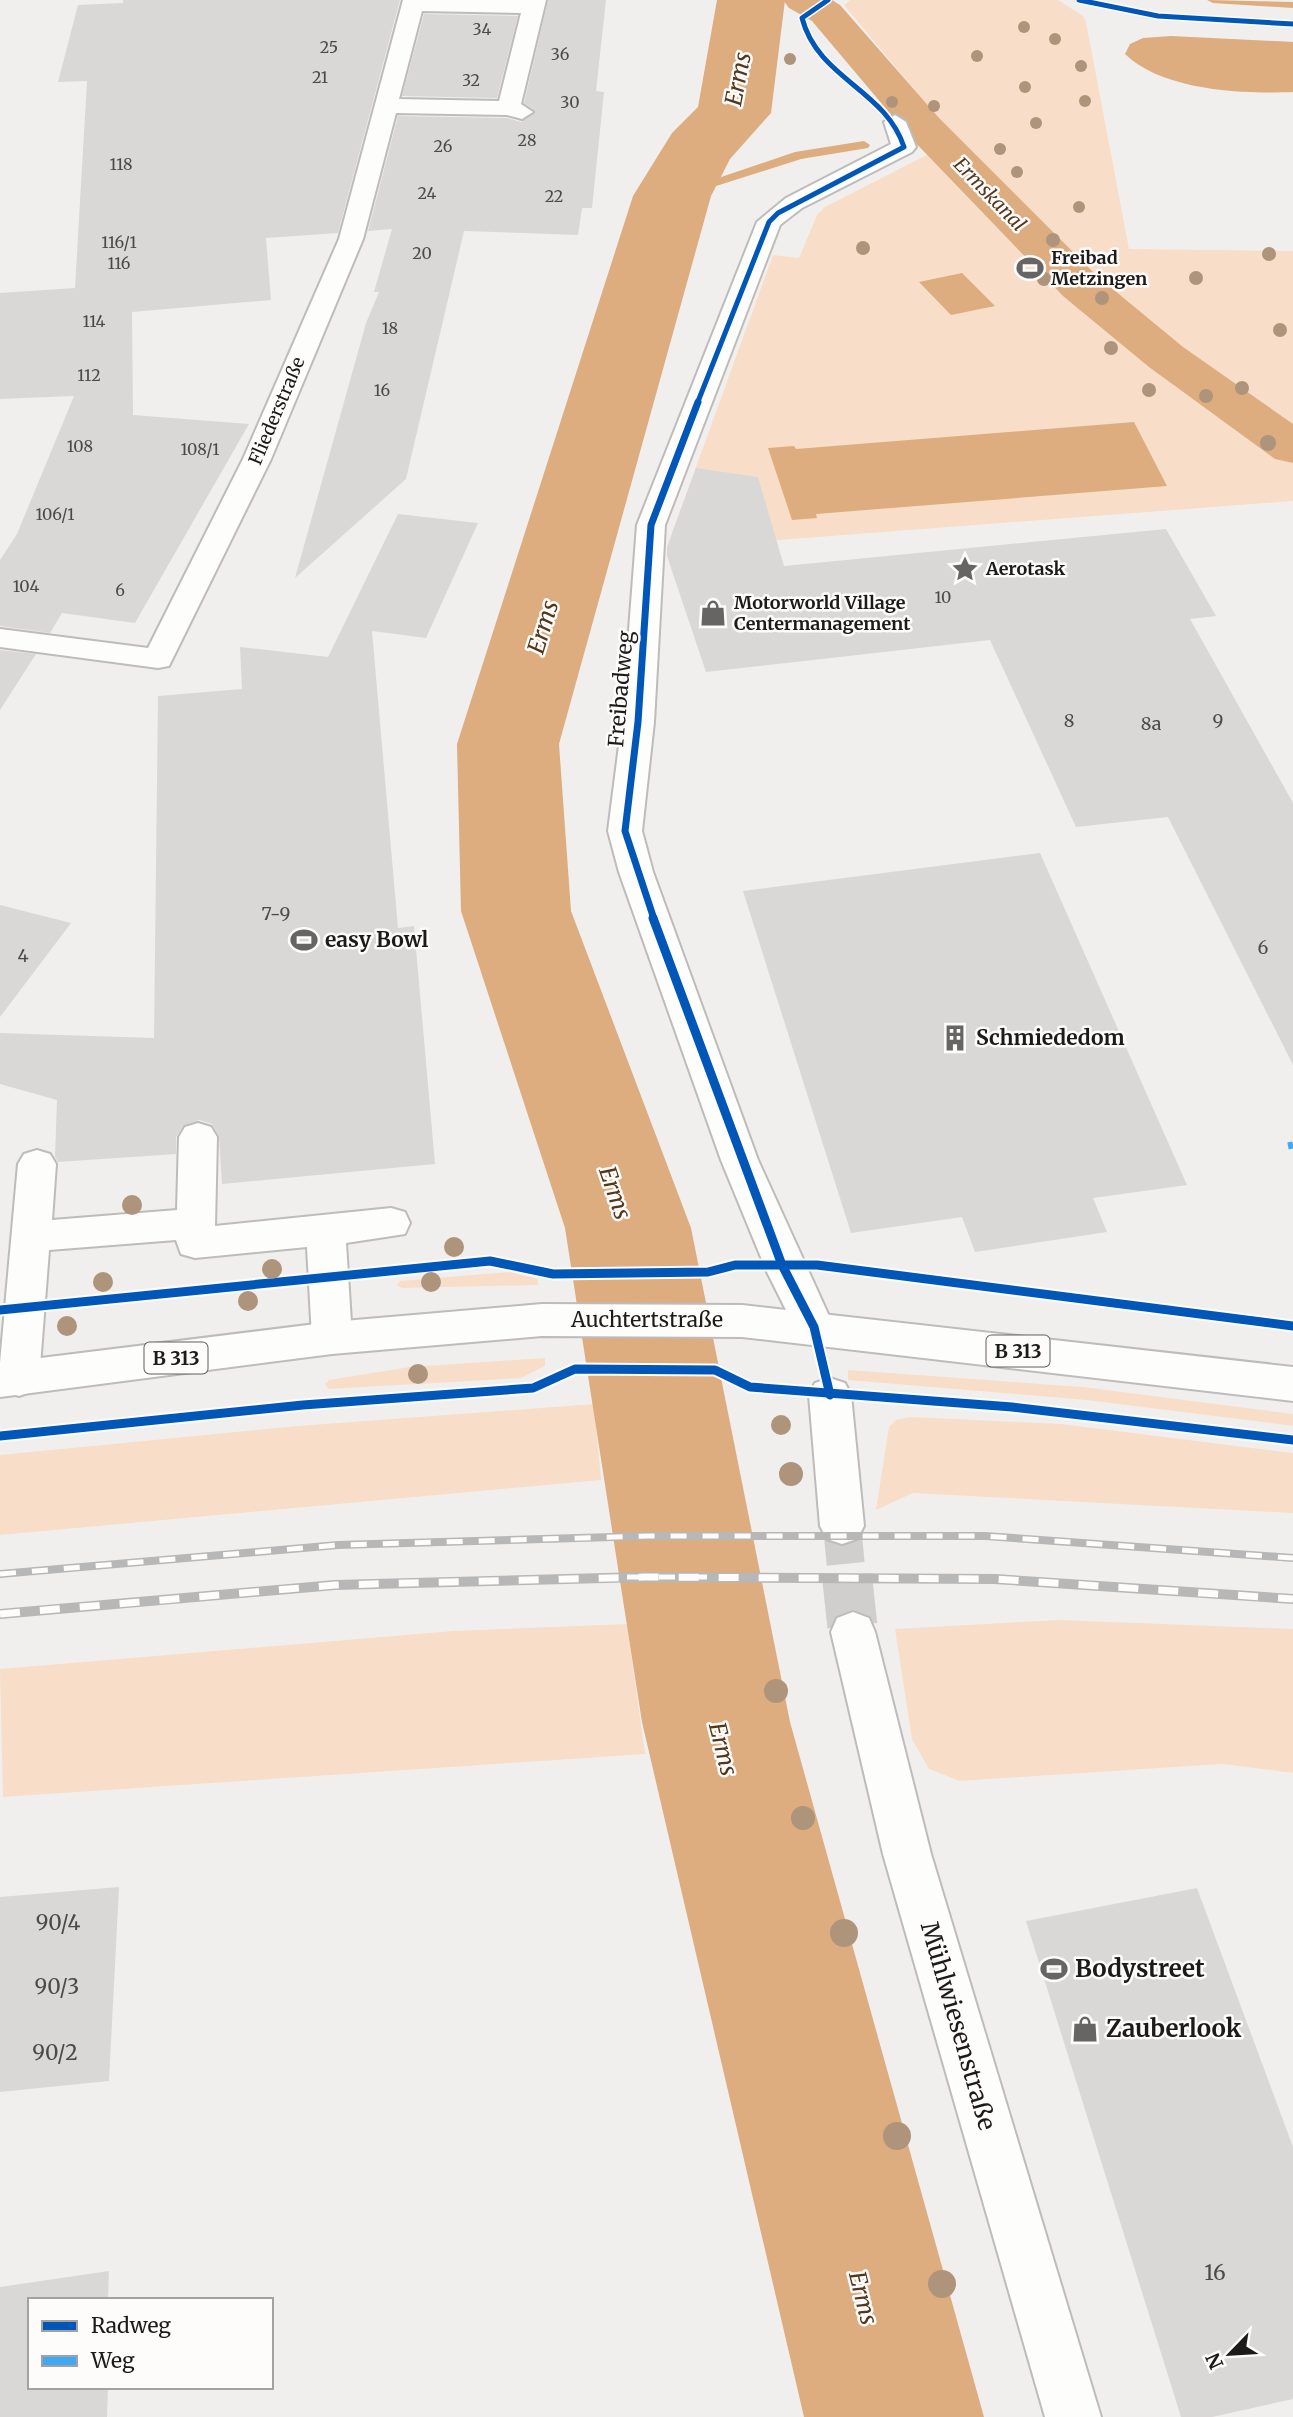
<svg xmlns="http://www.w3.org/2000/svg" width="1293" height="2417" font-family="Merriweather,serif">
  <style>
    .green { fill: #f8dec8 }
    .water { fill: #ddac7f }
    .lines { fill: none; stroke-linecap: round; stroke-linejoin: round }
    .stream { fill: #ddac7f; fill-rule: evenodd }
    .canal { fill: #ddac7f; fill-rule: evenodd }
    .river { fill: #ddac7f; fill-rule: evenodd }
    .building { fill: #d9d8d6 }
    .minor-tunnel-far1 { stroke: #d1cfcd; stroke-width: 38; stroke-dasharray: 38 19; stroke-linecap: butt }
    .minor-tunnel { stroke: #d1cfcd; stroke-width: 50; stroke-dasharray: 50 24; stroke-linecap: butt }
    .minor-casing { stroke: #bdbcba; stroke-width: 4 }
    .major-casing { stroke: #bdbcba; stroke-width: 4 }
    .minor { fill: #fdfdfc; fill-rule: evenodd }
    .major { fill: #fdfdfc; fill-rule: evenodd }
    .rail-far1-casing { stroke: #b7b7b7; stroke-width: 8 }
    .rail-casing { stroke: #b7b7b7; stroke-width: 10 }
    .rail-far1 { stroke: #fefcfb; stroke-width: 5; stroke-dasharray: 16; stroke-linecap: butt }
    .rail { stroke: #fefcfb; stroke-width: 7; stroke-dasharray: 20; stroke-linecap: butt }
    .quiet { stroke: #3fa9f5; stroke-width: 7; stroke-dasharray: 14 7; stroke-linecap: butt }
    .cycleway-far2-casing { stroke: #fefcfb; stroke-width: 8 }
    .cycleway-far1-casing { stroke: #fefcfb; stroke-width: 10 }
    .cycleway-casing { stroke: #fefcfb; stroke-width: 13 }
    .cycleway-far2 { stroke: #0057b8; stroke-width: 5 }
    .cycleway-far1 { stroke: #0057b8; stroke-width: 7 }
    .cycleway { stroke: #0057b8; stroke-width: 9 }
    .tree { fill: #ae947a }
    .labels { text-anchor: middle; stroke-width: 5; stroke-linejoin: round; paint-order: stroke }
    .far-number-label { font-size: 16px; fill: #4c4a49 }
    .far-poi-label { font-size: 18px; font-weight: bold; fill: #1d1b1a; stroke: #fefcfb; text-anchor: start }
    .far-street-label { font-size: 18px; fill: #1d1b1a; stroke: #fefcfb }
    .number-label { font-size: 18px; fill: #4c4a49 }
    .far-water-label { font-size: 19px; font-style: italic; fill: #53361b; stroke: #fefcfb }
    .shield { fill: #fefcfb; stroke: #605e5e; stroke-width: 2 }
    .shield-label { font-size: 19px; font-weight: bold; fill: #1d1b1a }
    .street-label { font-size: 21px; fill: #1d1b1a; stroke: #fefcfb }
    .poi-label { font-size: 21px; font-weight: bold; fill: #1d1b1a; stroke: #fefcfb; text-anchor: start }
    .near-number-label { font-size: 21px; fill: #4c4a49 }
    .water-label { font-size: 23px; font-style: italic; fill: #53361b; stroke: #fefcfb }
    .near-poi-label { font-size: 24px; font-weight: bold; fill: #1d1b1a; stroke: #fefcfb; text-anchor: start }
    .near-street-label { font-size: 24px; fill: #1d1b1a; stroke: #fefcfb }
  </style>
  <rect width="100%" height="100%" fill="#f1efed"/>
  <g class="green">
    <polygon points="850,0 1058,0 1083,16 1086,22 1129,249 1293,251 1293,501 685,547 672,533 773,255 799,258 817,215 825,207 956,140 844,5"/>
    <polygon points="510,1272 538,1279 538,1285 402,1288 397,1285 400,1281"/>
    <polygon points="545,1358 545,1366 521,1378 328,1389 325,1384 329,1380 410,1367"/>
    <polygon points="848,1370 1083,1387 1293,1414 1293,1426 1086,1400 848,1380"/>
    <polygon points="594,1404 601,1480 0,1535 0,1455 298,1426"/>
    <polygon points="910,1417 1061,1424 1293,1453 1293,1513 913,1493 876,1510 889,1427 896,1420"/>
    <polygon points="1059,1620 1293,1629 1293,1773 1222,1764 960,1781 929,1769 912,1739 895,1629"/>
    <polygon points="627,1624 645,1754 3,1797 0,1669 453,1631"/>
  </g>
  <g class="water">
    <path d="M1171,36L1293,42V92C1243,94 1163,91 1125,54L1130,44L1143,38Z"/>
    <polygon points="962,273 995,306 951,315 919,282"/>
    <polygon points="1134,422 1167,486 816,514 817,518 792,520 768,448 794,446 796,449"/>
  </g>
  <g class="lines">
    <g class="stream">
      <polygon points="1207,0 1293,2 1293,8 1213,3"/>
      <polygon points="864,141 870,145 868,148 801,159 672,200 665,196 795,152"/>
    </g>
    <polygon class="canal" points="783,0 832,0 840,5 939,118 1097,276 1183,347 1293,424 1293,463 1275,459 1149,367 1063,296 909,136 812,21 789,8"/>
    <polygon class="river" points="717,0 785,0 771,113 730,159 711,196 559,744 571,911 691,1228 790,1722 984,2417 804,2417 642,1722 565,1228 461,911 457,744 633,196 672,133 698,107"/>
  </g>
  <g class="building">
    <polygon points="123,0 400,0 338,233 266,238 271,300 132,312 133,415 249,424 135,623 62,613 50,633 0,626 0,560 17,534 74,396 0,399 0,293 75,288 87,81 58,82 78,5 123,3"/>
    <polygon points="548,0 606,0 596,91 604,92 592,208 582,208 578,235 464,231 406,479 295,578 366,323 379,292 374,292 392,229 368,231 398,116 507,118 521,122 534,114 534,110 524,103"/>
    <polygon points="424,14 518,16 497,98 402,96"/>
    <polygon points="696,468 758,477 784,566 1166,529 1216,616 1190,619 1293,803 1293,1065 1168,817 1076,827 990,640 706,672 667,556 667,547"/>
    <polygon points="398,514 478,523 426,638 372,631 398,928 414,926 435,1164 222,1184 219,1136 212,1124 199,1120 183,1126 176,1137 176,1154 58,1162 55,1157 57,1100 0,1084 0,1033 154,1038 158,696 242,689 240,647 328,657"/>
    <polygon points="0,650 36,654 0,710"/>
    <polygon points="1040,853 1187,1185 1093,1198 1107,1232 975,1252 962,1217 851,1233 743,891"/>
    <polygon points="0,905 71,923 0,1017"/>
    <polygon points="119,1887 109,2081 0,2092 0,1897"/>
    <polygon points="1197,1888 1293,2147 1293,2399 1212,2417 1181,2417 1026,1921"/>
    <polygon points="109,2271 108,2300 30,2300 30,2387 108,2387 107,2417 0,2417 0,2287"/>
  </g>
  <g class="lines">
    <polyline class="minor-tunnel-far1" points="842,1526 847,1577"/>
    <polyline class="minor-tunnel" points="847,1576 853,1632"/>
    <g class="minor-casing">
      <g id="minor">
        <path d="M403,0H546L521,104L533,112L522,119L507,115L396,113L363,239L271,459L169,666L158,668L0,647V629L148,648L243,459L339,239ZM422,11L521,13L499,101L399,99Z"/>
        <polygon points="895,115 906,122 916,147 912,152 802,208 780,225 665,525 654,722 642,831 653,872 758,1160 834,1327 828,1338 814,1343 800,1338 767,1272 721,1160 619,872 608,831 622,722 637,525 757,222 786,198 891,144 884,122"/>
        <polygon points="198,1123 211,1127 217,1137 215,1226 391,1208 405,1212 410,1223 405,1234 346,1243 352,1338 346,1349 332,1354 318,1349 312,1338 307,1247 195,1258 181,1254 176,1240 49,1250 39,1379 33,1391 19,1396 5,1391 0,1382 0,1363 18,1164 24,1154 37,1150 50,1154 56,1164 52,1220 177,1210 179,1137 185,1127"/>
        <polygon points="830,1378 845,1383 851,1395 864,1526 857,1539 842,1544 827,1539 820,1526 809,1395 815,1383"/>
        <polygon points="853,1612 869,1618 875,1632 931,1854 1101,2417 1045,2417 883,1854 831,1632 837,1618"/>
      </g>
    </g>
    <g class="major-casing">
      <polygon id="major" points="542,1304 742,1305 1293,1367 1293,1401 742,1337 542,1336 332,1354 0,1397 0,1363 332,1322"/>
    </g>
    <use href="#minor" class="minor"/>
    <use href="#major" class="major"/>
    <g class="rail-far1-casing">
      <g id="rail-far1">
        <polyline points="0,1574 338,1545 648,1536 985,1536 1293,1558"/>
        <polyline points="627,1577 722,1577"/>
      </g>
    </g>
    <g class="rail-casing">
      <polyline id="rail" points="0,1614 335,1585 644,1577 995,1579 1293,1599"/>
    </g>
    <use href="#rail-far1" class="rail-far1"/>
    <use href="#rail" class="rail"/>
    <polyline class="quiet" points="1288,1146 1293,1145"/>
    <g class="cycleway-far2-casing">
      <g id="cycleway-far2">
        <polyline points="1079,0 1158,16 1293,24"/>
        <path d="M697,404L769,222L778,213L904,147C885,89 818,79 802,18L828,0"/>
      </g>
    </g>
    <g class="cycleway-far1-casing">
      <polyline id="cycleway-far1" points="654,919 625,831 638,722 651,525 698,402"/>
    </g>
    <g class="cycleway-casing">
      <g id="cycleway">
        <polyline points="653,918 782,1265 814,1327 830,1395"/>
        <polyline points="0,1310 490,1261 553,1274 708,1272 735,1265 817,1265 1293,1326"/>
        <polyline points="0,1436 303,1405 533,1388 575,1369 715,1370 750,1387 1012,1407 1293,1440"/>
      </g>
    </g>
    <use href="#cycleway-far2" class="cycleway-far2"/>
    <use href="#cycleway-far1" class="cycleway-far1"/>
    <use href="#cycleway" class="cycleway"/>
  </g>
  <g class="tree">
    <circle cx="1024" cy="27" r="6"/>
    <circle cx="1055" cy="39" r="6"/>
    <circle cx="977" cy="56" r="6"/>
    <circle cx="790" cy="59" r="6"/>
    <circle cx="1081" cy="66" r="6"/>
    <circle cx="1025" cy="87" r="6"/>
    <circle cx="1085" cy="101" r="6"/>
    <circle cx="892" cy="102" r="6"/>
    <circle cx="934" cy="106" r="6"/>
    <circle cx="1036" cy="123" r="6"/>
    <circle cx="1000" cy="149" r="6"/>
    <circle cx="1017" cy="172" r="6"/>
    <circle cx="1079" cy="207" r="6"/>
    <circle cx="1053" cy="240" r="7"/>
    <circle cx="863" cy="248" r="7"/>
    <circle cx="1269" cy="254" r="7"/>
    <circle cx="1196" cy="278" r="7"/>
    <circle cx="1044" cy="279" r="7"/>
    <circle cx="1102" cy="298" r="7"/>
    <circle cx="1280" cy="330" r="7"/>
    <circle cx="1111" cy="348" r="7"/>
    <circle cx="1242" cy="388" r="7"/>
    <circle cx="1149" cy="390" r="7"/>
    <circle cx="1206" cy="396" r="7"/>
    <circle cx="1268" cy="443" r="8"/>
    <circle cx="132" cy="1205" r="10"/>
    <circle cx="454" cy="1247" r="10"/>
    <circle cx="272" cy="1269" r="10"/>
    <circle cx="103" cy="1282" r="10"/>
    <circle cx="431" cy="1282" r="10"/>
    <circle cx="248" cy="1301" r="10"/>
    <circle cx="67" cy="1326" r="10"/>
    <circle cx="418" cy="1374" r="10"/>
    <circle cx="781" cy="1425" r="10"/>
    <circle cx="791" cy="1474" r="12"/>
    <circle cx="776" cy="1691" r="12"/>
    <circle cx="803" cy="1818" r="12"/>
    <circle cx="844" cy="1933" r="14"/>
    <circle cx="897" cy="2136" r="14"/>
    <circle cx="942" cy="2284" r="14"/>
  </g>
  <defs>
    <g id="stadium-bare" transform="scale(2.1)"><path d="M0-5a6.5 5 0 1 0 0 10a6.5 5 0 1 0 0-10ZM-3.5-1.8h7v3.6h-7Z" fill="#676564" stroke="#fefcfb" stroke-width="2.5" paint-order="stroke"/></g>
    <g id="sight-bare" transform="scale(2.1)"><path d="M0-6L1.8-2.2L6-1.7L2.9 1.2L3.7 5.4L0 3.3L-3.7 5.4L-2.9 1.2L-6-1.7L-1.8-2.2Z" fill="#676564" stroke="#fefcfb" stroke-width="2.5" paint-order="stroke"/></g>
    <g id="shop-bare" transform="scale(2.1)"><path d="M-5-2.5h2.3a2.7 3.5 0 0 1 5.4 0H5L5.5 6h-11ZM-1.5-2.5h3a1.5 2.3 0 0 0-3 0Z" fill="#676564" stroke="#fefcfb" stroke-width="2.5" paint-order="stroke"/></g>
    <g id="building-bare" transform="scale(2.1)"><path d="M-4-6H4V6H1V3H-1V6H-4ZM-2.5-4.3h1.7v1.8h-1.7ZM.8-4.3h1.7v1.8H.8ZM-2.5-1h1.7V.8h-1.7ZM.8-1h1.7V.8H.8Z" fill="#676564" stroke="#fefcfb" stroke-width="2.5" paint-order="stroke"/></g>
  </defs>
  <g fill-rule="evenodd">
    <use href="#stadium-bare" x="1030" y="268"/>
    <use href="#sight-bare" x="965" y="569"/>
    <use href="#shop-bare" x="713" y="613"/>
    <use href="#stadium-bare" x="304" y="940"/>
    <use href="#building-bare" x="955" y="1038"/>
    <use href="#stadium-bare" x="1054" y="1969"/>
    <use href="#shop-bare" x="1085" y="2029"/>
  </g>
  <g class="labels">
    <g class="far-number-label">
      <text x="482" y="35">34</text>
      <text x="329" y="53">25</text>
      <text x="560" y="60">36</text>
      <text x="320" y="83">21</text>
      <text x="471" y="86">32</text>
      <text x="570" y="108">30</text>
      <text x="527" y="146">28</text>
      <text x="443" y="152">26</text>
      <text x="121" y="170">118</text>
      <text x="427" y="199">24</text>
      <text x="554" y="202">22</text>
      <text x="119" y="248">116/1</text>
      <text x="422" y="259">20</text>
      <text x="119" y="269">116</text>
      <text x="94" y="327">114</text>
      <text x="390" y="334">18</text>
      <text x="89" y="381">112</text>
      <text x="382" y="396">16</text>
      <text x="80" y="452">108</text>
      <text x="200" y="455">108/1</text>
      <text x="55" y="520">106/1</text>
      <text x="26" y="592">104</text>
      <text x="120" y="596">6</text>
      <text x="943" y="603">10</text>
    </g>
    <g class="far-poi-label">
      <text x="1051" y="264">Freibad<tspan x="1051" dy="21">Metzingen</tspan></text>
      <text x="986" y="575">Aerotask</text>
      <text x="734" y="609">Motorworld Village<tspan x="734" dy="21">Centermanagement</tspan></text>
    </g>
    <g class="far-street-label">
      <text transform="translate(277 411) rotate(-67)" y="6">Fliederstraße</text>
    </g>
    <g class="number-label">
      <text x="1069" y="727">8</text>
      <text x="1218" y="727">9</text>
      <text x="1151" y="730">8a</text>
      <text x="276" y="920">7-9</text>
      <text x="1263" y="954">6</text>
      <text x="23" y="962">4</text>
    </g>
    <g class="far-water-label">
      <text transform="translate(990 194) rotate(46)" y="7">Ermskanal</text>
    </g>
    <g class="shield">
      <rect x="986.5" y="1335.5" width="63" height="31" rx="5"/>
      <rect x="144.5" y="1342.5" width="63" height="31" rx="5"/>
    </g>
    <g class="shield-label">
      <text x="1018" y="1358">B 313</text>
      <text x="176" y="1365">B 313</text>
    </g>
    <g class="street-label">
      <text transform="translate(621 689) rotate(-85)" y="7">Freibadweg</text>
      <text x="647" y="1327">Auchtertstraße</text>
    </g>
    <g class="poi-label">
      <text x="325" y="947">easy Bowl</text>
      <text x="976" y="1045">Schmiededom</text>
    </g>
    <g class="near-number-label">
      <text x="58" y="1930">90/4</text>
      <text x="57" y="1994">90/3</text>
      <text x="55" y="2060">90/2</text>
      <text x="1215" y="2280">16</text>
    </g>
    <g class="water-label">
      <text transform="translate(738 79) rotate(-79)" y="8">Erms</text>
      <text transform="translate(543 627) rotate(-73)" y="8">Erms</text>
      <text transform="translate(615 1193) rotate(71)" y="8">Erms</text>
      <text transform="translate(723 1749) rotate(76)" y="8">Erms</text>
      <text transform="translate(863 2298) rotate(76)" y="8">Erms</text>
    </g>
    <g class="near-poi-label">
      <text x="1075" y="1977">Bodystreet</text>
      <text x="1106" y="2037">Zauberlook</text>
    </g>
    <g class="near-street-label">
      <text transform="translate(958 2026) rotate(74)" y="8">Mühlwiesenstraße</text>
    </g>
  </g>
  <rect x="28" y="2298" width="245" height="91" fill="#fefcfb" stroke="#a4a2a1" stroke-width="2"/>
  <rect x="42" y="2321" width="35" height="10" fill="#0057b8" stroke="#a4a2a1" stroke-width="2"/>
  <text x="91" y="2333" font-size="21" fill="#1d1b1a">Radweg</text>
  <rect x="42" y="2356" width="35" height="10" fill="#3fa9f5" stroke="#a4a2a1" stroke-width="2"/>
  <text x="91" y="2368" font-size="21" fill="#1d1b1a">Weg</text>
  <g transform="translate(1230 2354) rotate(245)" stroke="#fefcfb" stroke-width="5" paint-order="stroke">
  <path d="M0-5L12 26L0 18L-12 26Z" fill="#1d1b1a"/>
  <text y="-10" font-size="19" font-weight="bold" text-anchor="middle" fill="#1d1b1a">N</text>
  </g>
</svg>
